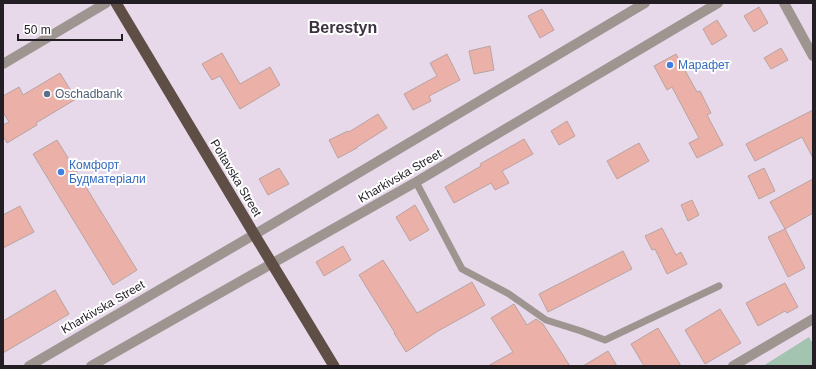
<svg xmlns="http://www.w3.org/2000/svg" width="816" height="369" font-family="Helvetica,sans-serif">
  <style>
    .green { fill: #a3c4b0 }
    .building { fill: #ebb1a9; stroke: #b9a3a0 }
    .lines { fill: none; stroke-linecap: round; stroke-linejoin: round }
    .service { stroke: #9e9591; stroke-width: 7 }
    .pedestrian { stroke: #9e9591; stroke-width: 10 }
    .minor { stroke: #9e9591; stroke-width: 10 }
    .tertiary { stroke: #9e9591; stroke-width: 10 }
    .trunk { stroke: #5e4e46; stroke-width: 11 }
    .shop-dot { fill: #3f7fe0; stroke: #fff; stroke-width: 1.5 }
    .service-dot { fill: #5c6f8a; stroke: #fff; stroke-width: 1.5 }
    .labels { text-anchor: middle; stroke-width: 4; stroke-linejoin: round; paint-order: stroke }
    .shop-label { font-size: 12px; fill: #366cbe; stroke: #fff; text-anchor: start }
    .service-label { font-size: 12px; fill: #4e5e75; stroke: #fff; text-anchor: start }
    .street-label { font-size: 12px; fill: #221e24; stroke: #fff }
    .district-label { font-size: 16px; font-weight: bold; fill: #3c313f; stroke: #fff }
  </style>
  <rect width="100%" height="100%" fill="#e7d9ea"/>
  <polygon class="green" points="809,337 813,344 813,366 763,366"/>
  <g class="building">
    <polygon points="759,7 768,23 754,32 744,16"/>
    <polygon points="542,9 554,30 540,38 528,16"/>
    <polygon points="717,20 727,36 712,45 703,29"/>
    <polygon points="490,46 494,70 474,74 469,51"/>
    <polygon points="781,48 788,60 771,69 764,58"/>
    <polygon points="222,53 240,84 270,67 280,85 240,109 220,76 212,80 202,64"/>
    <polygon points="447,54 460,80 429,96 431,101 413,110 404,94 437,76 430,63"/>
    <polygon points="676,54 697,92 700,91 711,113 707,115 723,145 697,158 689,143 699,138 672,87 667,90 654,66"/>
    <polygon points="60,73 76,99 36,123 37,125 7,143 3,136 3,125 9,122 3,112 3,96 19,87 23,95"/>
    <polygon points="813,110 813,158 802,137 755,161 746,144"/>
    <polygon points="378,114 387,128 357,147 357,148 338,158 329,140 348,131 349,132"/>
    <polygon points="567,121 575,136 559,145 551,131"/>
    <polygon points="524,139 533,154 502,171 509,183 495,190 491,183 454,203 445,187 481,166 480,164"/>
    <polygon points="57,140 137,270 113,285 33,154"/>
    <polygon points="639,143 649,161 617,179 607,161"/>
    <polygon points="279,168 289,184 268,195 259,179"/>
    <polygon points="764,168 775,191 759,199 748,176"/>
    <polygon points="813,179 813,213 785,229 770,202"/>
    <polygon points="692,200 699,215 688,221 681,205"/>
    <polygon points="415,205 429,230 410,241 396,217"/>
    <polygon points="20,206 34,232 3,248 3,215"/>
    <polygon points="662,228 676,255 681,252 687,264 667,274 655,249 652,250 645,236"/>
    <polygon points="785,229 805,268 788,277 768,237"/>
    <polygon points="343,246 351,260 324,276 316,262"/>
    <polygon points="623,251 632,269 548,312 539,294"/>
    <polygon points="383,260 417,313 472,282 485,305 438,331 406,352 394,333 395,333 359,275"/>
    <polygon points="785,283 798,307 787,313 785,311 758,326 746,303"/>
    <polygon points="55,290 69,314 3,353 3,321"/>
    <polygon points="514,304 527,325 536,319 543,324 570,366 488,366 513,352 491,318"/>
    <polygon points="720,309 741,343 705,364 685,330"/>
    <polygon points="658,328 681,366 644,366 631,344"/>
    <polygon points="608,351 617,366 583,366"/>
  </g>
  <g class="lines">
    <polyline class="service" points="416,182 462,269 509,294 546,320 581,331 605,340 719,286"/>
    <polyline class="pedestrian" points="733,366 813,319"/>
    <g class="minor">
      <polyline points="784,3 813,56"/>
      <polyline points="3,64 106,3"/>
    </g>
    <g class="tertiary">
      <polyline points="29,366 274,223 645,3"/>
      <polyline points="91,366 416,182 718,3"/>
    </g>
    <polyline class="trunk" points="116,3 254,234 334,366"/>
  </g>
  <g class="shop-dot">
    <circle cx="670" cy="65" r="4"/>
    <circle cx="61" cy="172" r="4"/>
  </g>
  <circle class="service-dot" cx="47" cy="94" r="4"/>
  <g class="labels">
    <g class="shop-label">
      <text x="678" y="69">Марафет</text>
      <text x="69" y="169">Комфорт<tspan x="69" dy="14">Будматеріали</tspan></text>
    </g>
    <g class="service-label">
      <text x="55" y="98">Oschadbank</text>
    </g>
    <g class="street-label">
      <text transform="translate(400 176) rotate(-30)" y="4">Kharkivska Street</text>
      <text transform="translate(236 178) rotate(59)" y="4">Poltavska Street</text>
      <text transform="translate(103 307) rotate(-30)" y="4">Kharkivska Street</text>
    </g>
    <g class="district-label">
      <text x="343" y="33">Berestyn</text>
    </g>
  </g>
  <rect width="816" height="369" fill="none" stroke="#221e24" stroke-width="8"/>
  <path d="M18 34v6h104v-6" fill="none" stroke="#221e24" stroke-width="2"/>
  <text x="24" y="34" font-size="12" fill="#221e24" stroke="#ffffff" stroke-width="3" paint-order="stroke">50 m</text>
</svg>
